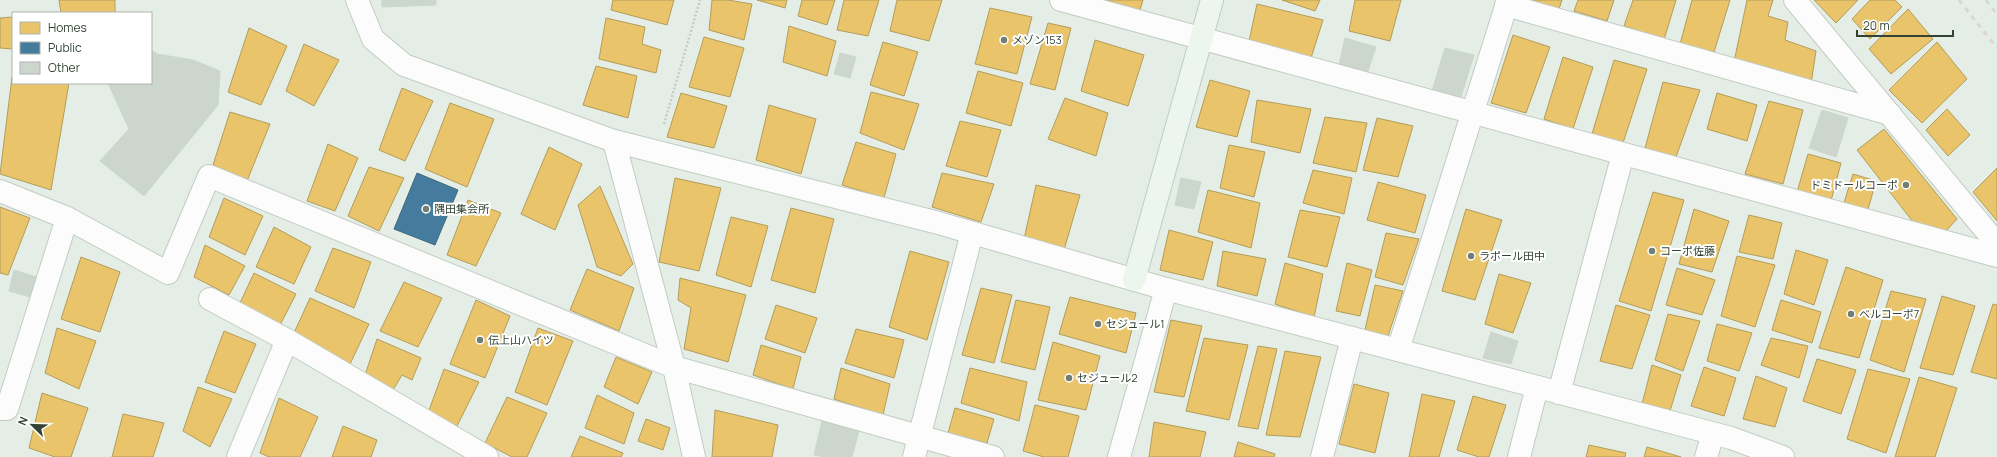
<svg xmlns="http://www.w3.org/2000/svg" width="1997" height="457" font-family="Manrope,'Noto Sans JP',sans-serif">
  <style>
    .homes { fill: #e9c46a; stroke: #b29d5a }
    .public { fill: #457b9d; stroke: #3f6a7d }
    .building { fill: #ccd6cd; stroke: #cbd6cc }
    .lines { fill: none; stroke-linecap: round; stroke-linejoin: round }
    .street-casing { stroke: #c2ccc3; stroke-width: 24 }
    .secondary-casing { stroke: #bdcfc0; stroke-width: 24 }
    .path { stroke: #c5ccc6; stroke-width: 2.5; stroke-dasharray: 2 2; stroke-linecap: butt }
    .street { stroke: #fbfcfb; stroke-width: 22 }
    .secondary { stroke: #ecf6ee; stroke-width: 22 }
    .rail { stroke: #d6d7d6; stroke-width: 3; stroke-dasharray: 5 5; stroke-linecap: butt }
    .poi-dot { fill: #717f72; stroke: #fff; stroke-width: 1.5 }
    .labels { text-anchor: middle; stroke-width: 4; stroke-linejoin: round; paint-order: stroke }
    .poi-label { font-size: 11px; fill: #324333; stroke: #fff; text-anchor: start }
  </style>
  <rect width="100%" height="100%" fill="#e5eee6"/>
  <g class="homes">
    <polygon points="59,0 115,0 115,13 61,13"/>
    <polygon points="613,0 674,0 667,25 611,10"/>
    <polygon points="712,0 728,0 752,4 744,40 709,30"/>
    <polygon points="757,0 787,0 785,8"/>
    <polygon points="802,0 835,0 827,25 798,16"/>
    <polygon points="844,0 879,0 868,36 837,30"/>
    <polygon points="897,0 942,0 929,41 890,31"/>
    <polygon points="1094,0 1143,0 1139,13"/>
    <polygon points="1282,0 1320,0 1315,11"/>
    <polygon points="1355,0 1401,0 1390,41 1349,31"/>
    <polygon points="1526,0 1562,0 1558,12"/>
    <polygon points="1578,0 1614,0 1607,21 1574,11"/>
    <polygon points="1633,0 1676,0 1664,40 1624,26"/>
    <polygon points="1692,0 1730,0 1714,52 1680,44"/>
    <polygon points="1747,0 1773,0 1768,16 1788,22 1785,40 1816,51 1811,84 1734,62"/>
    <polygon points="1814,0 1858,0 1836,23"/>
    <polygon points="1870,0 1895,0 1902,7 1870,39 1852,19"/>
    <polygon points="1257,4 1323,20 1311,58 1249,41"/>
    <polygon points="990,8 1032,17 1017,74 975,64"/>
    <polygon points="1908,9 1933,39 1891,74 1869,49"/>
    <polygon points="13,17 13,49 0,48 0,18"/>
    <polygon points="606,18 645,27 642,44 661,50 656,73 599,59"/>
    <polygon points="1048,23 1071,28 1055,90 1030,84"/>
    <polygon points="789,26 836,41 827,76 783,62"/>
    <polygon points="249,28 287,46 261,105 228,92"/>
    <polygon points="1513,35 1550,47 1526,113 1491,103"/>
    <polygon points="704,37 744,48 730,97 689,87"/>
    <polygon points="1095,40 1144,55 1128,106 1081,91"/>
    <polygon points="883,42 918,52 904,96 870,85"/>
    <polygon points="1937,42 1967,79 1922,123 1889,90"/>
    <polygon points="304,44 339,60 314,106 286,91"/>
    <polygon points="1563,57 1593,67 1573,129 1544,119"/>
    <polygon points="1614,60 1647,69 1623,143 1592,134"/>
    <polygon points="596,66 637,76 628,118 583,105"/>
    <polygon points="978,71 1023,83 1011,126 966,113"/>
    <polygon points="12,77 13,83 69,83 51,190 0,174"/>
    <polygon points="1210,80 1250,91 1237,137 1196,127"/>
    <polygon points="1663,82 1700,90 1676,157 1645,148"/>
    <polygon points="402,88 433,101 405,161 379,150"/>
    <polygon points="871,92 919,104 904,150 860,133"/>
    <polygon points="681,93 727,106 714,148 667,137"/>
    <polygon points="1717,93 1757,105 1747,141 1707,129"/>
    <polygon points="1065,98 1108,113 1096,156 1048,139"/>
    <polygon points="1257,100 1311,109 1300,153 1251,142"/>
    <polygon points="1769,101 1803,110 1783,184 1745,174"/>
    <polygon points="450,103 494,119 467,187 425,169"/>
    <polygon points="769,105 816,119 801,174 756,160"/>
    <polygon points="1947,109 1970,135 1948,156 1926,130"/>
    <polygon points="230,112 270,124 247,181 213,165"/>
    <polygon points="1325,117 1367,123 1356,172 1313,163"/>
    <polygon points="1377,118 1413,126 1398,177 1363,170"/>
    <polygon points="960,121 1001,130 987,177 946,166"/>
    <polygon points="1884,129 1957,219 1945,232 1917,227 1857,150"/>
    <polygon points="856,142 896,154 884,198 842,185"/>
    <polygon points="328,144 358,158 335,211 307,201"/>
    <polygon points="1229,145 1265,152 1254,197 1220,188"/>
    <polygon points="549,147 582,164 555,230 521,214"/>
    <polygon points="1808,154 1841,163 1831,201 1797,192"/>
    <polygon points="369,167 404,178 379,231 348,216"/>
    <polygon points="1997,168 1997,221 1973,192"/>
    <polygon points="1313,170 1352,178 1344,214 1303,203"/>
    <polygon points="942,173 994,184 981,222 932,207"/>
    <polygon points="1853,174 1876,181 1867,213 1843,206"/>
    <polygon points="675,178 721,188 699,271 659,262"/>
    <polygon points="1378,182 1426,195 1415,233 1367,220"/>
    <polygon points="1036,185 1080,195 1064,250 1024,239"/>
    <polygon points="600,186 633,264 621,276 597,267 578,205"/>
    <polygon points="1208,190 1260,203 1251,248 1198,232"/>
    <polygon points="1653,192 1684,200 1651,311 1619,301"/>
    <polygon points="224,198 263,216 245,255 209,237"/>
    <polygon points="468,200 501,213 476,266 447,255"/>
    <polygon points="0,207 30,218 8,275 0,273"/>
    <polygon points="791,208 834,219 815,293 771,280"/>
    <polygon points="1466,209 1502,220 1475,300 1442,291"/>
    <polygon points="1694,209 1729,221 1712,272 1679,264"/>
    <polygon points="1300,210 1340,217 1327,267 1288,257"/>
    <polygon points="1749,215 1782,223 1773,259 1739,252"/>
    <polygon points="731,217 768,226 751,287 716,275"/>
    <polygon points="274,227 311,247 294,284 256,267"/>
    <polygon points="1169,230 1213,242 1203,280 1160,270"/>
    <polygon points="1386,233 1419,239 1403,285 1375,277"/>
    <polygon points="205,245 245,266 229,295 194,277"/>
    <polygon points="333,248 371,262 354,308 315,291"/>
    <polygon points="1796,250 1828,260 1814,305 1784,294"/>
    <polygon points="910,251 949,262 927,340 889,327"/>
    <polygon points="1223,251 1266,259 1257,296 1217,286"/>
    <polygon points="1737,256 1775,265 1755,327 1721,316"/>
    <polygon points="81,257 120,272 100,332 61,319"/>
    <polygon points="1285,263 1323,274 1314,317 1275,304"/>
    <polygon points="1347,263 1372,270 1360,316 1336,311"/>
    <polygon points="1846,267 1883,280 1859,358 1819,348"/>
    <polygon points="1677,268 1715,280 1702,315 1666,305"/>
    <polygon points="587,269 634,288 619,331 570,310"/>
    <polygon points="254,273 296,294 279,327 239,305"/>
    <polygon points="1499,274 1531,283 1513,333 1485,324"/>
    <polygon points="680,278 746,295 728,362 684,349 691,308 678,300"/>
    <polygon points="404,282 442,298 418,347 380,331"/>
    <polygon points="1375,285 1403,291 1388,336 1365,330"/>
    <polygon points="981,288 1012,295 994,363 962,355"/>
    <polygon points="1891,291 1926,299 1904,372 1870,360"/>
    <polygon points="1942,296 1975,306 1953,375 1920,368"/>
    <polygon points="1070,297 1136,313 1126,353 1059,334"/>
    <polygon points="310,298 369,324 350,364 293,335"/>
    <polygon points="476,300 510,316 485,378 450,364"/>
    <polygon points="1016,300 1050,307 1035,370 1001,362"/>
    <polygon points="1781,300 1821,312 1812,343 1772,330"/>
    <polygon points="1993,304 1997,305 1997,379 1971,372"/>
    <polygon points="776,305 817,318 805,353 765,339"/>
    <polygon points="1616,305 1650,315 1632,369 1600,361"/>
    <polygon points="1668,314 1700,321 1683,371 1655,360"/>
    <polygon points="1171,320 1202,326 1184,397 1154,392"/>
    <polygon points="1717,324 1752,333 1739,371 1707,361"/>
    <polygon points="57,328 96,341 79,389 45,373"/>
    <polygon points="538,328 573,341 547,405 515,392"/>
    <polygon points="856,329 904,340 894,378 845,363"/>
    <polygon points="224,331 256,344 235,393 205,382"/>
    <polygon points="1204,338 1248,345 1229,420 1186,411"/>
    <polygon points="1771,338 1808,346 1799,378 1761,365"/>
    <polygon points="377,339 421,358 412,380 402,375 390,395 364,378"/>
    <polygon points="1053,342 1100,356 1086,410 1038,400"/>
    <polygon points="761,345 801,357 793,389 753,375"/>
    <polygon points="1258,346 1277,349 1258,429 1238,426"/>
    <polygon points="1285,351 1321,357 1300,437 1266,435"/>
    <polygon points="616,357 652,372 638,404 604,387"/>
    <polygon points="1817,359 1856,370 1841,414 1803,401"/>
    <polygon points="1652,365 1681,375 1670,411 1642,404"/>
    <polygon points="1704,367 1736,378 1724,416 1691,406"/>
    <polygon points="841,368 890,384 883,415 834,399"/>
    <polygon points="970,368 1027,382 1019,421 961,403"/>
    <polygon points="444,369 479,382 457,426 428,413"/>
    <polygon points="1868,369 1910,379 1886,453 1847,439"/>
    <polygon points="1756,376 1787,388 1775,427 1743,419"/>
    <polygon points="1919,377 1957,388 1935,457 1895,457"/>
    <polygon points="1354,384 1389,393 1375,453 1339,444"/>
    <polygon points="198,387 232,399 210,447 183,431"/>
    <polygon points="42,393 88,408 71,457 55,457 29,448"/>
    <polygon points="1422,394 1455,401 1439,457 1409,457"/>
    <polygon points="597,395 634,413 624,444 585,428"/>
    <polygon points="1473,396 1506,405 1489,457 1479,457 1457,450"/>
    <polygon points="507,397 547,413 527,457 512,457 485,443"/>
    <polygon points="279,398 318,417 300,457 269,457 260,453"/>
    <polygon points="1035,405 1079,416 1068,457 1044,457 1023,451"/>
    <polygon points="955,408 994,419 987,443 948,433"/>
    <polygon points="715,410 778,425 772,457 712,457"/>
    <polygon points="123,414 164,423 153,457 112,457"/>
    <polygon points="646,419 670,428 663,450 638,441"/>
    <polygon points="1154,422 1206,432 1200,457 1149,457"/>
    <polygon points="343,426 377,440 371,457 332,457"/>
    <polygon points="580,436 623,453 621,457 571,457"/>
    <polygon points="1238,442 1275,454 1274,457 1234,457"/>
    <polygon points="1589,445 1626,453 1625,457 1586,457"/>
    <polygon points="1647,447 1681,457 1644,457"/>
  </g>
  <polygon class="public" points="417,173 458,190 435,245 394,229"/>
  <g class="building">
    <polygon points="382,0 436,0 436,5 382,7"/>
    <polygon points="1345,38 1376,47 1366,77 1338,69"/>
    <polygon points="1445,48 1474,55 1460,100 1431,94"/>
    <polygon points="151,50 157,54 193,60 220,71 218,105 144,196 100,161 129,129 108,83 151,83"/>
    <polygon points="840,53 856,57 850,78 834,74"/>
    <polygon points="1822,110 1848,118 1836,157 1809,148"/>
    <polygon points="1181,178 1201,182 1194,209 1175,205"/>
    <polygon points="14,270 36,277 30,297 9,291"/>
    <polygon points="1491,332 1518,341 1511,364 1483,358"/>
    <polygon points="822,421 859,431 852,457 824,457 814,455"/>
  </g>
  <g class="lines">
    <g class="street-casing">
      <g id="street">
        <polyline points="357,0 373,39 404,65 614,141 935,222 1166,289 1731,438 1783,457"/>
        <polyline points="1061,0 1997,256"/>
        <polyline points="1795,0 1997,244"/>
        <polyline points="1506,5 1890,114"/>
        <polyline points="614,141 674,367 694,457"/>
        <polyline points="0,191 67,218"/>
        <polyline points="210,299 287,340 487,457"/>
        <polyline points="1398,350 1508,0"/>
        <polyline points="1559,393 1623,154"/>
        <polyline points="0,409 7,409 67,218 168,273 209,176 674,367 993,457"/>
        <polyline points="238,457 287,340"/>
        <polyline points="914,457 972,233"/>
        <polyline points="1119,457 1166,289"/>
        <polyline points="1322,457 1352,338"/>
        <polyline points="1519,457 1537,387"/>
        <polyline points="1706,457 1713,434"/>
      </g>
    </g>
    <g class="secondary-casing">
      <polyline id="secondary" points="1134,280 1212,0"/>
    </g>
    <polyline class="path" points="664,124 700,0"/>
    <use href="#street" class="street"/>
    <use href="#secondary" class="secondary"/>
    <g class="rail">
      <polyline points="1959,0 1997,48"/>
      <polyline points="1986,0 1997,14"/>
    </g>
  </g>
  <g class="poi-dot">
    <circle cx="1004" cy="40" r="4"/>
    <circle cx="1906" cy="185" r="4"/>
    <circle cx="426" cy="209" r="4"/>
    <circle cx="1652" cy="251" r="4"/>
    <circle cx="1471" cy="256" r="4"/>
    <circle cx="1851" cy="314" r="4"/>
    <circle cx="1098" cy="324" r="4"/>
    <circle cx="480" cy="340" r="4"/>
    <circle cx="1069" cy="378" r="4"/>
  </g>
  <g class="labels">
    <g class="poi-label">
      <text x="1012" y="44">メゾン153</text>
      <text x="1898" y="189" text-anchor="end">ドミドールコーポ</text>
      <text x="434" y="213">隅田集会所</text>
      <text x="1660" y="255">コーポ佐藤</text>
      <text x="1479" y="260">ラポール田中</text>
      <text x="1859" y="318">ベルコーポ7</text>
      <text x="1106" y="328">セジュール1</text>
      <text x="488" y="344">伝上山ハイツ</text>
      <text x="1077" y="382">セジュール2</text>
    </g>
  </g>
  <rect x="12" y="12" width="140" height="72" fill="#ffffff" stroke="#adb4ad"/>
  <rect x="20" y="22" width="20" height="12" fill="#e9c46a" stroke="#adb4ad"/>
  <text x="48" y="32" font-size="12" fill="#324333">Homes</text>
  <rect x="20" y="42" width="20" height="12" fill="#457b9d" stroke="#adb4ad"/>
  <text x="48" y="52" font-size="12" fill="#324333">Public</text>
  <rect x="20" y="62" width="20" height="12" fill="#ccd6cd" stroke="#adb4ad"/>
  <text x="48" y="72" font-size="12" fill="#324333">Other</text>
  <g transform="translate(32 425) rotate(293)" stroke="#ffffff" stroke-width="3" paint-order="stroke">
  <path d="M0-3L7 15L0 10L-7 15Z" fill="#324333"/>
  <text y="-6" font-size="11" font-weight="bold" text-anchor="middle" fill="#324333">N</text>
  </g>
  <path d="M1857 30v6h96v-6" fill="none" stroke="#324333" stroke-width="2"/>
  <text x="1863" y="30" font-size="12" fill="#324333" stroke="#ffffff" stroke-width="3" paint-order="stroke">20 m</text>
</svg>
